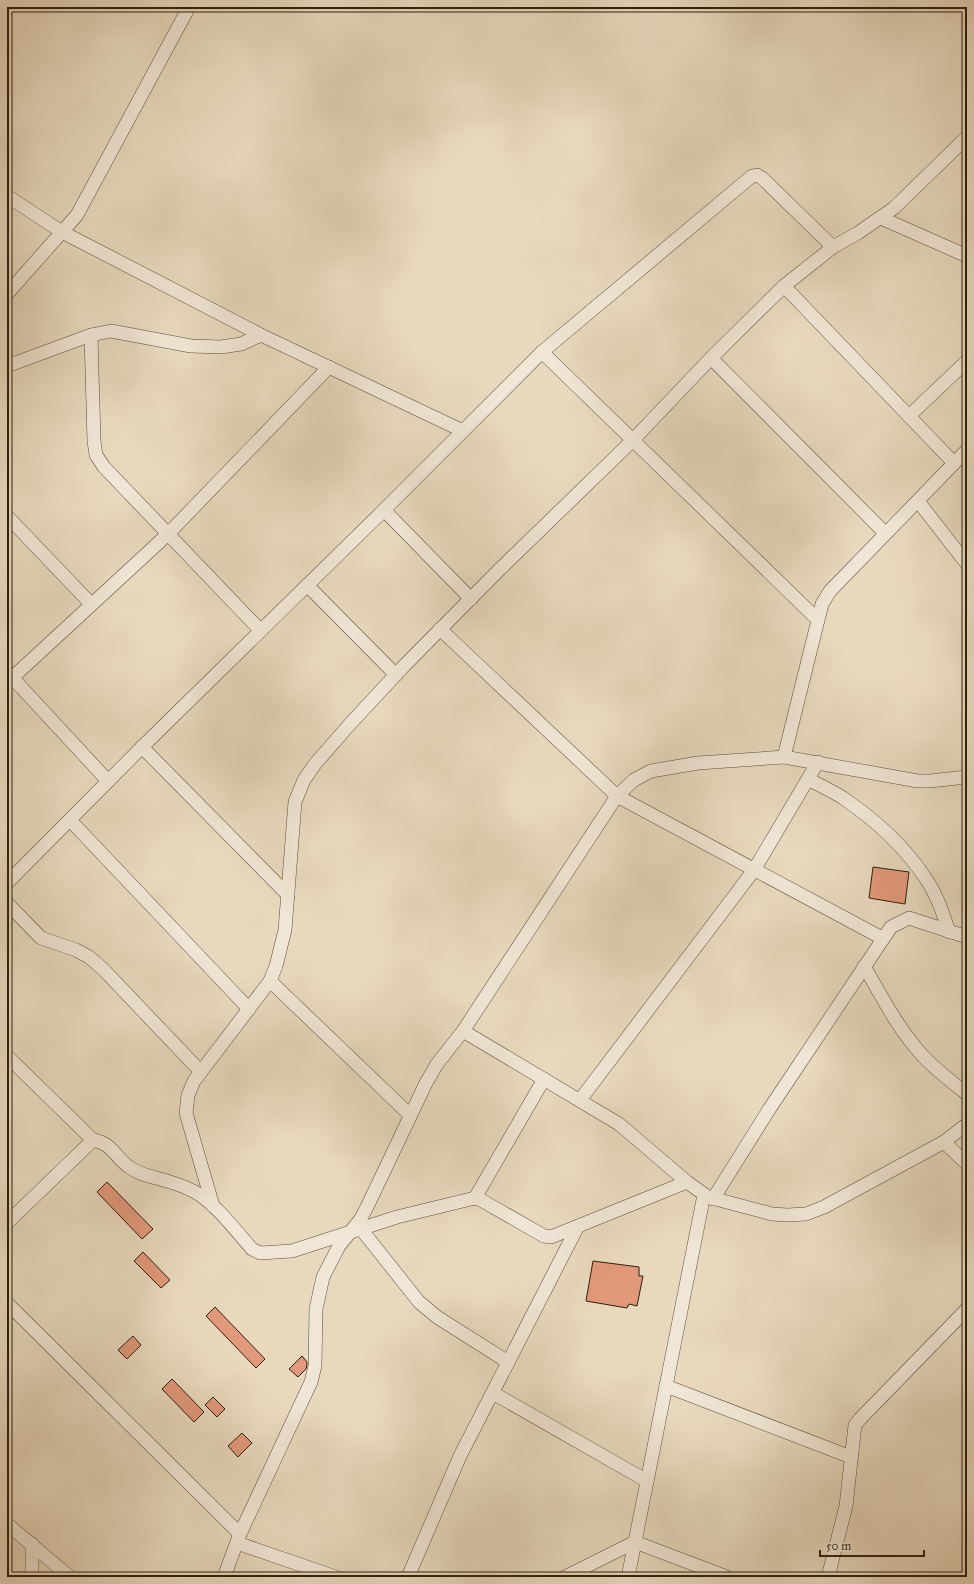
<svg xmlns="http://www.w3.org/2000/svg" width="974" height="1584" font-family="'IM FELL Great Primer',serif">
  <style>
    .building { fill: #e29979; stroke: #2e1f0f }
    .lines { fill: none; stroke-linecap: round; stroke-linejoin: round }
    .minor-casing { stroke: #5c4e3b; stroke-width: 14 }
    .minor { stroke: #f0e6d5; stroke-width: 13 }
  </style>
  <rect width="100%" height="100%" fill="#e8d9be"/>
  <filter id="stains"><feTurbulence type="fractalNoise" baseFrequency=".005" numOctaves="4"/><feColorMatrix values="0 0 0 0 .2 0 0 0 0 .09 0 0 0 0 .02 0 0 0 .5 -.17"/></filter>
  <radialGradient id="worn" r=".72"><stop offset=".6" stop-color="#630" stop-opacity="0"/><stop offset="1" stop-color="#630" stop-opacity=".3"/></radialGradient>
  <g class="building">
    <polygon points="873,867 909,872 905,904 869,898"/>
    <polygon points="107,1182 153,1229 142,1239 97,1192"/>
    <polygon points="143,1252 170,1280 161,1288 134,1261"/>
    <polygon points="593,1261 639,1267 639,1276 643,1276 637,1306 629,1304 627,1308 586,1301"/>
    <polygon points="215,1307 265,1359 256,1368 206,1316"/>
    <polygon points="133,1336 141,1345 127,1359 118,1350"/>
    <polygon points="302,1356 307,1362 307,1365 306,1369 298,1377 289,1369"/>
    <polygon points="172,1379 204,1412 194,1422 162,1389"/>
    <polygon points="213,1397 225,1409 217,1417 205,1405"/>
    <polygon points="242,1433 252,1443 238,1457 228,1446"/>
  </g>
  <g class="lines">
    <g class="minor-casing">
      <g id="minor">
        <polyline points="7,196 62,232 261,335 463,431"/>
        <polyline points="881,218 967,256"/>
        <polyline points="784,286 954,463"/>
        <polyline points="7,294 77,215 189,7"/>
        <polyline points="91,335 94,441 96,455 104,467 261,631"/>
        <polyline points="542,352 817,619"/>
        <polyline points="711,358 885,533"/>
        <polyline points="7,366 91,335 111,331 191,346 221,347 241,344 261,335"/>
        <polyline points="909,416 967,361"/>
        <polyline points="918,501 967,564"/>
        <polyline points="384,510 471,599"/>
        <polyline points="7,516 91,604"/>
        <polyline points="307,585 396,675"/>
        <polyline points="440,629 617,796 882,938"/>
        <polyline points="7,672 108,781"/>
        <polyline points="12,678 168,534 329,367"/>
        <polyline points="142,747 288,895"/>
        <polyline points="784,757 822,604 830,591 967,450"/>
        <path d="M808,779C819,785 832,791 843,798C874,819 905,847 926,879C937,895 943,913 949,932"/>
        <polyline points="70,820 249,1009"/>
        <polyline points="7,883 142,747 384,510 542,352 752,176 757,175 762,178 833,247 858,233 894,208 967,137"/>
        <polyline points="7,903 41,938 76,950 89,957 103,969 201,1072"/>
        <path d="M864,966C882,997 898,1029 923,1056C936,1070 952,1082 967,1094"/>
        <polyline points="270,981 410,1115"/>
        <polyline points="463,1031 619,1124 687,1182 708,1197 772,1214 787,1215 806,1214 824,1207 944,1142 967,1124"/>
        <path d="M7,1056L93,1140C112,1143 115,1157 129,1167C141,1176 156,1177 170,1182C178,1184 187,1188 195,1192C214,1202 237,1232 252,1249L260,1253L292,1251L397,1217L475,1198L481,1200L544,1236L551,1237L687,1182"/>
        <polyline points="580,1100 754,870 818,762"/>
        <polyline points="944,1142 967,1164"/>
        <polyline points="475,1198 544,1079"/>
        <polyline points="713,1199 770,1108 891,927 909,918 967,937"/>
        <polyline points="213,1206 186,1113 188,1095 194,1081 270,981 276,966 285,930 295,802 304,780 315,764 350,724 402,668 498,571 633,440 711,358 784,286 833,247"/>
        <polyline points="7,1223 93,1140"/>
        <polyline points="361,1229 419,1302 437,1317 508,1362"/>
        <polyline points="7,1303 240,1534"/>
        <polyline points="666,1386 851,1457"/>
        <polyline points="493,1393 647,1481"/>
        <polyline points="7,1524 70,1577"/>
        <polyline points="237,1543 336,1577"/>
        <polyline points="30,1577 32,1571 32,1544"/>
        <polyline points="224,1577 240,1534 311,1382 315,1366 316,1309 323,1277 339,1246 360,1220 367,1207 426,1083 437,1064 463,1031 617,796 634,780 651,771 698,763 784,757 918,781 930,781 967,777"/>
        <polyline points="408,1577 460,1456 578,1226"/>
        <polyline points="565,1577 635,1542 727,1577"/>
        <polyline points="628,1577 704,1195"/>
        <polyline points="828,1577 846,1506 855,1425 860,1419 967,1309"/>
      </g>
    </g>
    <use href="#minor" class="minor"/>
  </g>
  <rect width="974" height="1584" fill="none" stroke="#e8d9be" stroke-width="24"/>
  <rect x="8" y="8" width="958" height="1568" fill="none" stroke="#2e1f0f" stroke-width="2"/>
  <rect x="12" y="12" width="950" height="1560" fill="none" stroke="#2e1f0f"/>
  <path d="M820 1550v6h104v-6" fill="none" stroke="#2e1f0f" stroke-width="2"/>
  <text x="826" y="1550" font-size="12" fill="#2e1f0f" stroke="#f0e6d5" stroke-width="3" paint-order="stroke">50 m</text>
  <rect width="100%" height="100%" filter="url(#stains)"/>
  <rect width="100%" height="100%" fill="url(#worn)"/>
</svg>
